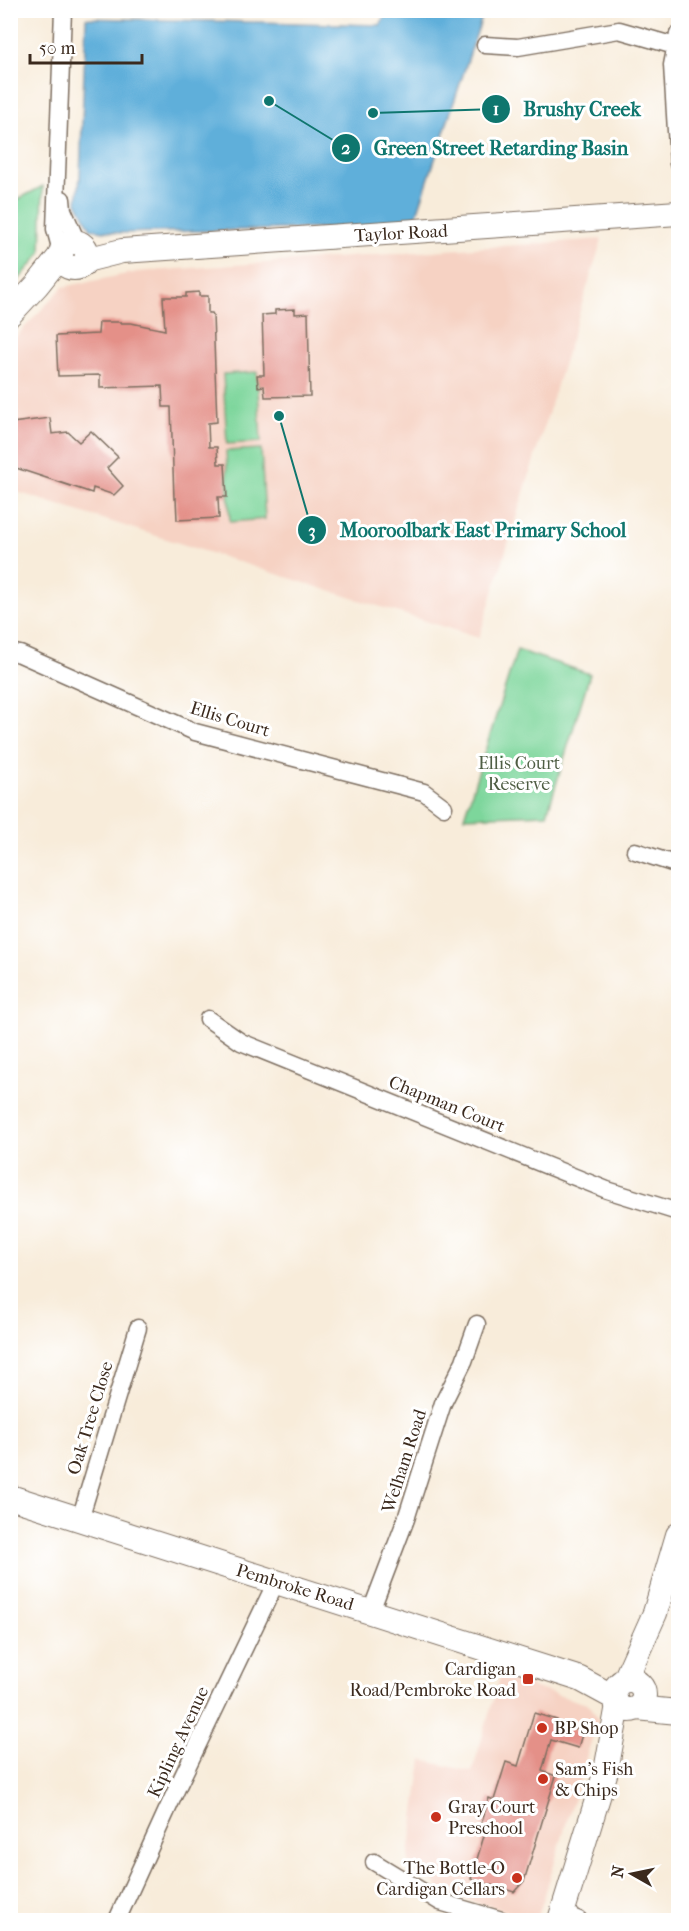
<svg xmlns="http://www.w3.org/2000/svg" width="689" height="1931" font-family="'IM FELL French Canon',serif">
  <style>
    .built { fill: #f6d2c3 }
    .green { fill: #7dd69b; stroke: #5c805c; stroke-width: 1.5 }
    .water { fill: #5fafda; stroke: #4d6c7c; stroke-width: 1.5 }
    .building { fill: #e49088 }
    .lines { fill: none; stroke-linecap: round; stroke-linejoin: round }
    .street-casing { stroke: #7d6e60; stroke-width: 19 }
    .secondary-casing { stroke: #7d6e60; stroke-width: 26 }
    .street { stroke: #fff; stroke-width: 16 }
    .secondary { stroke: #fff; stroke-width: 24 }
    .poi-dot { fill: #c8321e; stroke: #fff; stroke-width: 2 }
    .labels { text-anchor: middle; stroke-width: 6; stroke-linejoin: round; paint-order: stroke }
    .street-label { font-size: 18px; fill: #3b2a1e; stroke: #fff }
    .park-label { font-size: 18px; fill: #4f5e44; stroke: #fff }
    .poi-label { font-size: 18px; fill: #3b2a1e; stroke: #fff; text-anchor: start }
    .leader { fill: none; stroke: #0f766e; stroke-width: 2 }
    .callout-dot { fill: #0f766e; stroke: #fff; stroke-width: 2 }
    .mark-label { font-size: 18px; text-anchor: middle; font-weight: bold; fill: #fff }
    .callout-label { font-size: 20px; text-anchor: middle; font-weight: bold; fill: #0f766e; stroke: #fff; stroke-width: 6; stroke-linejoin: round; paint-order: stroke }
  </style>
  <rect width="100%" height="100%" fill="#fff"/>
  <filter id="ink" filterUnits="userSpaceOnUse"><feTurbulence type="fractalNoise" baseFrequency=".0167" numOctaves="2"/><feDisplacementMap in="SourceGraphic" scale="12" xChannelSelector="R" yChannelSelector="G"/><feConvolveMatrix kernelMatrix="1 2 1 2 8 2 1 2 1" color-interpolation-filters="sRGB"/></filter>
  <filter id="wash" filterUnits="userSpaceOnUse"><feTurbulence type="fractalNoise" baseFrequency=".008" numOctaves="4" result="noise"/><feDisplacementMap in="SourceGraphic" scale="24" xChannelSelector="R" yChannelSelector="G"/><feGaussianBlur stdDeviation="1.35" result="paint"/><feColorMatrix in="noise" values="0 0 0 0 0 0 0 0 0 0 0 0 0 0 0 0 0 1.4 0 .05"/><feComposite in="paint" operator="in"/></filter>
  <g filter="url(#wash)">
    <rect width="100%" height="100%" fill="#f8ecda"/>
    <g class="built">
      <polygon points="602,239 479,638 11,490 11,342 63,287 137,272"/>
      <polygon points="500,1677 590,1705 598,1719 537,1920 437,1891 438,1885 408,1862 422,1760 472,1772"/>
    </g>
    <g class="green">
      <polygon points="43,186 41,253 11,289 11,203"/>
      <polygon points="257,372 261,442 227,444 223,374"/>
      <polygon points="261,449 265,519 230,522 226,451"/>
      <polygon points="517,650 590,674 547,814 464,817"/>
    </g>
    <polygon class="water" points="388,11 484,11 413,226 119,233 91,229 77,202 80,177 86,18 380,25"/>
    <g id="blocks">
      <g class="building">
        <polygon points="199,292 199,296 208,296 208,313 212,313 213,315 217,422 208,423 209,447 217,447 218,464 225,464 227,497 218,497 219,518 177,520 176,498 174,499 171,407 163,407 162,386 100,388 100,375 58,376 56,336 98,334 99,322 121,322 121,323 131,323 165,330 163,297 186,297 186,293"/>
        <polygon points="295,309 295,314 308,313 310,396 265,397 264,386 258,387 257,375 264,375 262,315 275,314 275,310"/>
        <polygon points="50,418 52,434 68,432 79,442 91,431 118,457 107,468 123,486 114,495 93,488 92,493 13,467 15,460 10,459 10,439 14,439 12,423"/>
        <polygon points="534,1713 557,1720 556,1723 583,1731 578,1748 551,1740 542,1771 556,1776 524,1881 514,1892 471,1879 487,1826 481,1824 489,1798 494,1800 506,1762 518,1766"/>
      </g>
    </g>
  </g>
  <g filter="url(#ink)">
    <use href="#blocks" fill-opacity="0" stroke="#7d6e60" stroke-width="1.5"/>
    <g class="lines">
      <g class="street-casing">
        <g id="street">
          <polyline points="678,34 672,65 678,164"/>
          <polyline points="485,45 518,47 619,30 675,46"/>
          <polyline points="62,199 63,210 77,242"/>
          <polyline points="61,251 55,229 63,10"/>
          <polyline points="10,652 20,654 195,732 424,792 444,807"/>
          <polyline points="635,851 678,865"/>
          <polyline points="208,1019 241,1042 607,1190 678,1212"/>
          <polyline points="80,1519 138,1328"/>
          <polyline points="371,1611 406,1519 443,1403 464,1361 477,1324"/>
          <polyline points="374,1862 440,1902 502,1920"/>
          <polyline points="562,1913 579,1920"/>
          <polyline points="117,1920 178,1786 276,1582"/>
        </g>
      </g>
      <g class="secondary-casing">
        <g id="secondary">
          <circle cx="74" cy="255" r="13"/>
          <polyline points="86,260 122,251 678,213"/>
          <polyline points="10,314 37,285 60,256"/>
          <polyline points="10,1497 580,1679 615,1698"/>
          <circle cx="629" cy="1695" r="15"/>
          <polyline points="625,1680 655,1613 678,1535"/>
          <polyline points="637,1708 678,1712"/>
          <polyline points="560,1920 606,1771 618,1705"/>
        </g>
      </g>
      <use href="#street" class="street"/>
      <use href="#secondary" class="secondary"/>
    </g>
  </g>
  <g class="poi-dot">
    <rect x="522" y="1673" width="12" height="12" rx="3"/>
    <circle cx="542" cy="1728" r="6"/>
    <circle cx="543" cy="1779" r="6"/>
    <circle cx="436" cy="1817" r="6"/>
    <circle cx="517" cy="1878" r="6"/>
  </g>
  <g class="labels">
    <g class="street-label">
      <text transform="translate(401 233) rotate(-3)" y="6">Taylor Road</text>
      <text transform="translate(230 719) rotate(17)" y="6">Ellis Court</text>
      <text transform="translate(447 1104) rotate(22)" y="6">Chapman Court</text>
      <text transform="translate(90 1418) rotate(-73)" y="6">Oak Tree Close</text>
      <text transform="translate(404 1461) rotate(-72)" y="6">Welham Road</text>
      <text transform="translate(295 1587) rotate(17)" y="6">Pembroke Road</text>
      <text transform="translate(178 1742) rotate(-65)" y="6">Kipling Avenue</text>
    </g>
    <g class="park-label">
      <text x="519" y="769">Ellis Court<tspan x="519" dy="21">Reserve</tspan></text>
    </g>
    <g class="poi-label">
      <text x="516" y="1675" text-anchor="end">Cardigan<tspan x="516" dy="21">Road/Pembroke Road</tspan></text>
      <text x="554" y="1734">BP Shop</text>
      <text x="555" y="1775">Sam's Fish<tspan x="555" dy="21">&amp; Chips</tspan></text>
      <text x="448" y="1813">Gray Court<tspan x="448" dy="21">Preschool</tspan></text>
      <text x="505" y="1874" text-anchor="end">The Bottle-O<tspan x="505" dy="21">Cardigan Cellars</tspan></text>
    </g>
  </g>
  <path class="leader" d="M373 113L496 109M269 101L346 148M279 416L312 530"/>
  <g class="callout-dot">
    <circle cx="373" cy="113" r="6"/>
    <circle cx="269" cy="101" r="6"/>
    <circle cx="279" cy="416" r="6"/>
    <circle cx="496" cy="109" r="15"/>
    <circle cx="346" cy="148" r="15"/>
    <circle cx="312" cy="530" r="15"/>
  </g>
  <g class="mark-label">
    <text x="496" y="115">1</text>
    <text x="346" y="154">2</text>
    <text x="312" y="537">3</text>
  </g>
  <g class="callout-label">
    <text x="582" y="116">Brushy Creek</text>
    <text x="501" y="155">Green Street Retarding Basin</text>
    <text x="483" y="537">Mooroolbark East Primary School</text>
  </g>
  <rect width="689" height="1931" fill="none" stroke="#fff" stroke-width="36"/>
  <g transform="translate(632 1874) rotate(279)" stroke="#ffffff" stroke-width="4.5" paint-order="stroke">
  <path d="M0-4.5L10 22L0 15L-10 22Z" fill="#3b2a1e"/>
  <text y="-9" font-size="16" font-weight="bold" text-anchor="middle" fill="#3b2a1e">N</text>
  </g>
  <path d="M30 54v9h112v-9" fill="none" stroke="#3b2a1e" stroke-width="3"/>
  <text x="39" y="54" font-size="18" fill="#3b2a1e" stroke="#ffffff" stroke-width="4.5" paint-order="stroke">50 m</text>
</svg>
